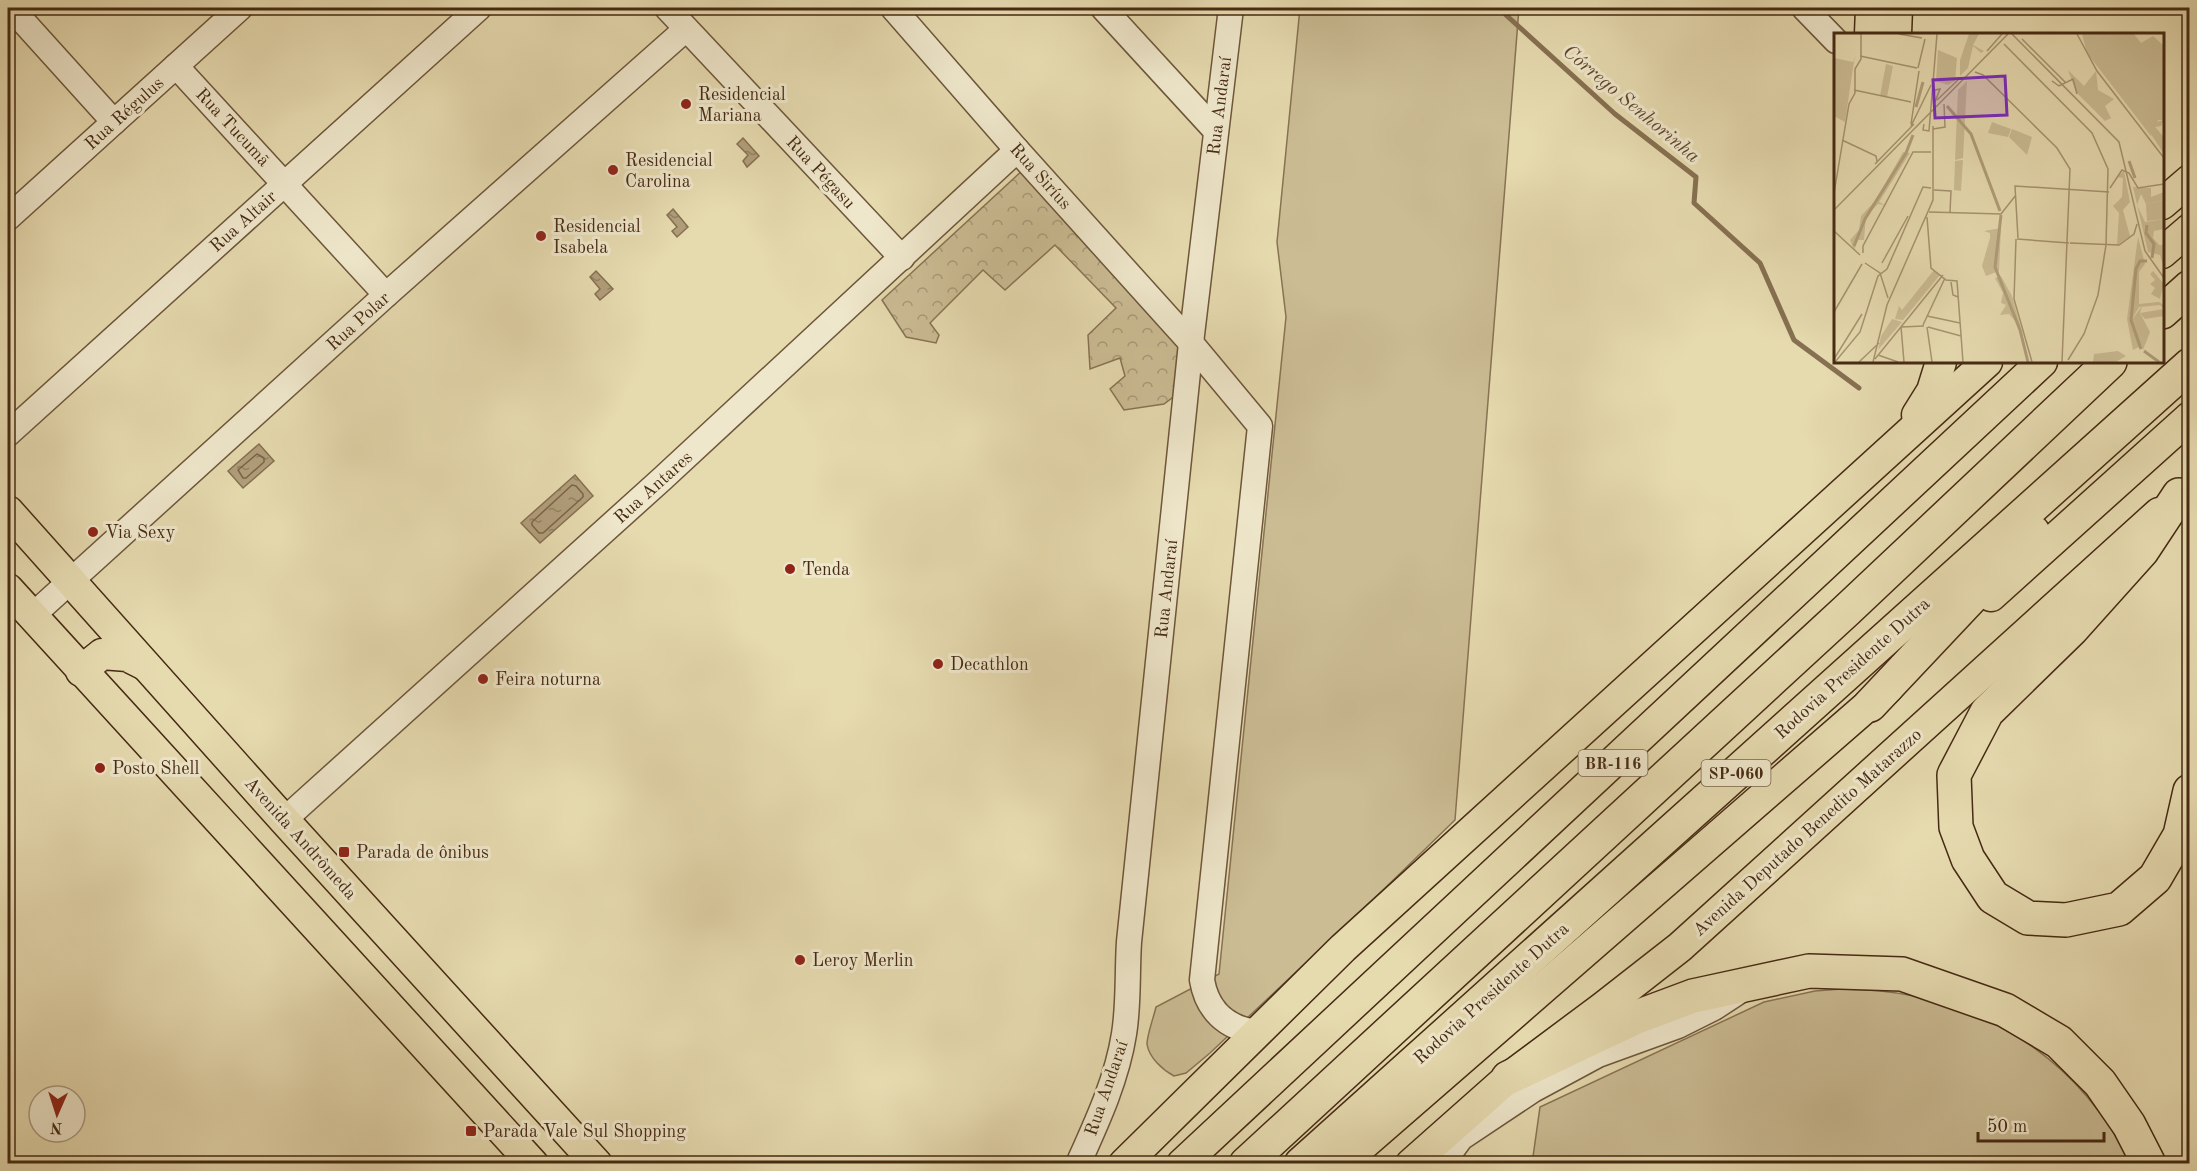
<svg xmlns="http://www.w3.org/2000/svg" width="2197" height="1171" font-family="'Old Standard TT',serif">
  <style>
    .grass { fill: #cbbc94; stroke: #887354; stroke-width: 1.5 }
    .forest { fill: url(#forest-crowns); stroke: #887354; stroke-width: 1.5 }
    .water { fill: url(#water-ripples); stroke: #867051; stroke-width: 1.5 }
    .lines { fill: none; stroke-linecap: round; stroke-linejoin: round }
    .shore { stroke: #7b6446; stroke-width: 1.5 }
    .stream { stroke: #867051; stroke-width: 5 }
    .minor-casing { stroke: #6e563a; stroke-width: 27 }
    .major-casing { stroke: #462a13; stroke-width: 33 }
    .highway-casing { stroke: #462a13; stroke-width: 36 }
    .minor { stroke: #efe7cb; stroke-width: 24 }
    .major { stroke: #e6daaf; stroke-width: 30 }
    .highway { stroke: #e6daaf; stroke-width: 33 }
    .poi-dot { fill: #8f2418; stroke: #efe7cb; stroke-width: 2 }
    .labels { text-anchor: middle; stroke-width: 6; stroke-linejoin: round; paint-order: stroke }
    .shield { fill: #efe7cb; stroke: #79634a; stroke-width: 1.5 }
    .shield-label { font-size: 16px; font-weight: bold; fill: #462a13 }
    .poi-label { font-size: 18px; fill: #462a13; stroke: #efe7cb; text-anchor: start }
    .street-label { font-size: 18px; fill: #462a13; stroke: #efe7cb }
    .water-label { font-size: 20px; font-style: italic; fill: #60472d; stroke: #efe7cb }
    .inset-river { fill: none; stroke: #b09e7a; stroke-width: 3 }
    .inset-road { fill: none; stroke: #a69471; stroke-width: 1.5 }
    .view { fill: #7b2cbf; fill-opacity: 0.15; stroke: #7b2cbf; stroke-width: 3 }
    .inset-edge { fill: none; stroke: #462a13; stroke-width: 3 }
  </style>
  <defs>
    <pattern id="forest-crowns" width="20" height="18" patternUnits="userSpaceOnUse" patternTransform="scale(1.5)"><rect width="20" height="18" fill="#cbbc94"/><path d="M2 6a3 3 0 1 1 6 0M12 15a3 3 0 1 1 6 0" fill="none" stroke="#a79978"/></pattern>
    <pattern id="water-ripples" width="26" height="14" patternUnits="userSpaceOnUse" patternTransform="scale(1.5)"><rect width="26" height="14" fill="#b09e7a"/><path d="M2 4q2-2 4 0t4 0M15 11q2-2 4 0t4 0" fill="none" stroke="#918163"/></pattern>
  </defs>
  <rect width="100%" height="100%" fill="#e6daaf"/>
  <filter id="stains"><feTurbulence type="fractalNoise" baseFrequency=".00333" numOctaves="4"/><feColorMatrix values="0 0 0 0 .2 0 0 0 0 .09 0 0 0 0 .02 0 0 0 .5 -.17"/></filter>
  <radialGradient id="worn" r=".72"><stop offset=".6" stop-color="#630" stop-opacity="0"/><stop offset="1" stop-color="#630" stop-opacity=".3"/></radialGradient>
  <g class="grass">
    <path d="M1300,8H1519L1455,820L1383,890L1210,1053L1186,1073L1174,1076C1163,1070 1149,1058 1147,1044C1147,1035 1154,1016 1156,1007L1219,974L1286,317L1277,242Z"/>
    <path d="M1841,989C1967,989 2074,1049 2131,1164H1532L1540,1107L1764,1002L1815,991Z"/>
  </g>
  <polygon class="forest" points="1025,168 1185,345 1181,391 1164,404 1124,410 1110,389 1125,376 1120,358 1090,369 1088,335 1116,308 1055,245 1005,290 983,270 930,323 939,335 936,343 906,337 882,300"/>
  <g class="water">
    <polygon points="743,138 759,156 747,167 743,161 748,155 737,144"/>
    <polygon points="673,209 688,227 677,237 672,231 677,227 667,215"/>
    <polygon points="596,271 613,289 600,300 595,294 600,289 590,277"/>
    <polygon points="259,444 274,461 243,488 228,471"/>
    <polygon points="575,475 593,496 540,543 521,523"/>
  </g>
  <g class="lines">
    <g class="shore">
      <polygon points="257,454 264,458 264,462 246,478 243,478 238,470"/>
      <polygon points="572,485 576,486 583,494 583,497 543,533 539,533 532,525 532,522"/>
    </g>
    <polyline class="stream" points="1501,8 1506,15 1615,114 1696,177 1694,203 1760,263 1794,340 1859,388"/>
    <g class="minor-casing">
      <g id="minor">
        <polyline points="11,8 114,122"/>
        <polyline points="667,8 902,258"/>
        <path d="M893,8L1017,150L1191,343L1260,426L1202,980C1207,1010 1226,1028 1256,1032"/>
        <polyline points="1103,8 1215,130"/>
        <polyline points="1804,8 1836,41"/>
        <polyline points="176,66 386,295"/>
        <polyline points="8,218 240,8"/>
        <polyline points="8,434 479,8"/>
        <polyline points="32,616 386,295 686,29"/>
        <polyline points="284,820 662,479 1017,150"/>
        <path d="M1078,1164C1097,1122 1117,1079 1124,1034C1129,1004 1127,972 1129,942L1191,343L1231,8"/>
        <polyline points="1442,1164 1461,1138 1533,1090 1598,1055 1678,1026 1714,1008 1740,991"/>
      </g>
    </g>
    <g class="major-casing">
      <g id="major">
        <polyline points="1870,34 1871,8"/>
        <polyline points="1896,34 1897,8"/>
        <polyline points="2162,204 2190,180"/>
        <polyline points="2162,253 2190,229"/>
        <polyline points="1917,415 1932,391 1941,362"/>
        <polyline points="8,511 284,820 597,1164"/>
        <polyline points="8,589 533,1164"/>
        <polyline points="1991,596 2190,417"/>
        <polyline points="81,671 102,654 127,656 145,665"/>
        <polyline points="1124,1164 1343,948 1987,362"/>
        <polyline points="1182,1164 2042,362"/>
        <polyline points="1341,1164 1888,688"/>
        <polyline points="1411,1164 1508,1078 1602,1008 1680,947 2159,513"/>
      </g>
    </g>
    <g class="highway-casing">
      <g id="highway">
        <polyline points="2162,312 2190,287"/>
        <polyline points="2179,495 2142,551 2072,629 1987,712 1954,775 1956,827 1968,859 1993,897 2028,918 2066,920 2119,909 2155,878 2180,835 2190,791"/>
        <polyline points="1870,705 2033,532"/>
        <polyline points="1508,1078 1634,1018 1693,996 1809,971 1902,974 2005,1010 2059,1042 2100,1083 2129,1125 2149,1164"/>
        <polyline points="1246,1164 1847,610 2110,362"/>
        <polyline points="1301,1164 2190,365"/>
      </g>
    </g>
    <use href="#minor" class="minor"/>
    <use href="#major" class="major"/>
    <use href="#highway" class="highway"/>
  </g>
  <g class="poi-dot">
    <circle cx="686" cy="104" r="6"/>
    <circle cx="613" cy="170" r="6"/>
    <circle cx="541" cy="236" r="6"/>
    <circle cx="93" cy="532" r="6"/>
    <circle cx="790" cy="569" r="6"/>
    <circle cx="938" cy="664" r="6"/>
    <circle cx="483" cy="679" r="6"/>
    <circle cx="100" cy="768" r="6"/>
    <rect x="338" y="846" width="12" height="12" rx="3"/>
    <circle cx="800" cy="960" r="6"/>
    <rect x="465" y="1125" width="12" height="12" rx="3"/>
  </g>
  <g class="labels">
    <g class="shield">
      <rect x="1578.5" y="750" width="69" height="26" rx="4.5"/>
      <rect x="1701.5" y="760" width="69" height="26" rx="4.5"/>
    </g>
    <g class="shield-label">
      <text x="1613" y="769">BR-116</text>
      <text x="1736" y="779">SP-060</text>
    </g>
    <g class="poi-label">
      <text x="698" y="100">Residencial<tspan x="698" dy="21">Mariana</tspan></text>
      <text x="625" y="166">Residencial<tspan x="625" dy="21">Carolina</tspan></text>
      <text x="553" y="232">Residencial<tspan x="553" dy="21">Isabela</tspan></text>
      <text x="105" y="538">Via Sexy</text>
      <text x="802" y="575">Tenda</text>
      <text x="950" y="670">Decathlon</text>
      <text x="495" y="685">Feira noturna</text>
      <text x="112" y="774">Posto Shell</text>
      <text x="356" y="858">Parada de ônibus</text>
      <text x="812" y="966">Leroy Merlin</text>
      <text x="483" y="1137">Parada Vale Sul Shopping</text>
    </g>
    <g class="street-label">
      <text transform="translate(1219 106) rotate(-83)" y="6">Rua Andaraí</text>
      <text transform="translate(124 113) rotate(-42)" y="6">Rua Régulus</text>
      <text transform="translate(233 127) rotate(47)" y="6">Rua Tucumã</text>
      <text transform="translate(821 172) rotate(47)" y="6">Rua Pégasu</text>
      <text transform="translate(1041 176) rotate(48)" y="6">Rua Siríus</text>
      <text transform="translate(243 221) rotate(-42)" y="6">Rua Altair</text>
      <text transform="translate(358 321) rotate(-42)" y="6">Rua Polar</text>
      <text transform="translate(653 487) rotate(-42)" y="6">Rua Antares</text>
      <text transform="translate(1166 589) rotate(-84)" y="6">Rua Andaraí</text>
      <text transform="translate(1852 668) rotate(-42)" y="6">Rodovia Presidente Dutra</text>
      <text transform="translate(1807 832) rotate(-42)" y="6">Avenida Deputado Benedito Matarazzo</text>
      <text transform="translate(301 838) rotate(48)" y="6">Avenida Andrômeda</text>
      <text transform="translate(1491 993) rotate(-42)" y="6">Rodovia Presidente Dutra</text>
      <text transform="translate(1106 1088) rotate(-71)" y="6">Rua Andaraí</text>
    </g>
    <g class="water-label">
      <text transform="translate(1632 103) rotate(40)" y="7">Córrego Senhorinha</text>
    </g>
  </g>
  <g transform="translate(1834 33)">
    <rect width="330" height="330" fill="#e6daaf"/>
    <path d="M135,1H145L139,12L150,18L147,20L139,13L134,35L126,43V27ZM248,1H300L307,10L319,3L330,13V87H324L317,103L253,20ZM104,17L123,25L121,48L114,52L102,48ZM22,22L20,28L11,89L0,83V25L19,29ZM234,37L250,53L262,38L264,57L280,66L271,73L277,85L271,88L242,59ZM133,48L129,125L121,127L124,57ZM178,96L198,104L193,122L175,104ZM129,127L127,158L120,157L121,128ZM290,138L296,169L289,177L296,203L283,212L285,180L279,173L288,164L289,145L283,144ZM330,167V186L313,188L312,171ZM100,237L106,242L69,287L61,286L65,273L68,277ZM167,243L178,263L187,295L175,281L166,282L172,272L167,270L169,260L161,245ZM308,273L306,280L316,299L309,317L297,288ZM58,286L68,289L44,317L47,303ZM284,318L292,323L282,329H259L260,321Z" fill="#cbbc94"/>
    <path d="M330,87L327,93L321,94L330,104V121L315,98V91ZM69,119L76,120L45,169L51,172L44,171L32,183L30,207H24L20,217L16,207L25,197L27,183L42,167ZM299,154L317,155V164L330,159V167L312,171L307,161L303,172L311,189L330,186V196L320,198L319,205L325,212H330V236L326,222L314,219ZM167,195L165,238L152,243L148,233L156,205V200L150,198ZM304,204L311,231L305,239V271L325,269L330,272V283L311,286L306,280L330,276L326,272L305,274L297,288L307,313L299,317L293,286ZM319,238L330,251L326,266L317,261L321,255L316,251L321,247L316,241Z" fill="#cbbc94"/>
    <path d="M52,31L59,33L53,64L46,63ZM158,89L177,96L174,104L154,100Z" fill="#cbbc94"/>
    <path class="inset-river" d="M113,73L137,101L166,178M82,74L89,49M295,128L301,145M167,182L161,234L186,297L194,329M313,192L312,200L320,211L318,225M20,213L31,186L72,120L79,102M307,316L297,287L302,236L306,228H313M310,318L325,329"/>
    <path class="inset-road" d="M65,1L88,5M178,1L285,109L311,218L330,245M243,1L263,38L330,125M188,6L232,50M170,11L258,100L274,136L272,212L264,262L250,301L234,327M153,18L168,1M26,23L83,35M84,35L91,6M141,39L149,42L223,115L236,136L228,329M218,48L225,53L239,46L243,61M20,57L77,69M100,63L101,57L106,56L101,69M103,67L124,47M77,91L85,38M90,91L89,97L95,98L103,1M77,93L97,52M99,96L111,94L110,71M8,107L42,123L43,128M41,131L80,91M276,155L288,137L295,140L304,155L330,151M100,157L117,158L116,179M0,160L15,71L21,60V36L27,26V1M0,177L174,1M95,179L167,181L182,162M93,184L97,235L112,247L123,248L129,329M0,198L26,222M184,205L181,153L275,159M182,206L180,266L198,329M183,206L235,210M236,210L285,212L300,201L303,191M29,220V213L79,119H97M31,230L46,240L54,265M48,230L74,183M117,249L119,262L124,264M0,279L28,231M93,283L126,290M89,292L111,245M67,294L70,329M67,294L90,293M93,294L98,329M94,294L127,303M44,322L64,329M0,326L28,281M41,326L109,242M1,329L26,299L44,243L53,236L89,154L97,155M25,329L45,310M39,329L53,272L99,167V93"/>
    <path class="view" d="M171,43L173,82L101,85L99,47Z"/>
    <rect width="330" height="330" class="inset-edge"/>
  </g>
  <rect width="2197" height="1171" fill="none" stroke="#e6daaf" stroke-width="30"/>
  <rect x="9" y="9" width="2179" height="1153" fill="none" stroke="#462a13" stroke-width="3"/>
  <rect x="15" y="15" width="2167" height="1141" fill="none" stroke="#462a13" stroke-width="1.5"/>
  <g transform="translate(57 1114) rotate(183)"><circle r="28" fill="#efe7cb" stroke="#ab9b81" stroke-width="1.5"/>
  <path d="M0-4.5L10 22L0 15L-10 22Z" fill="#8f2418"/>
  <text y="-9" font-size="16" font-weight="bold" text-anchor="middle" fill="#462a13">N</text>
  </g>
  <path d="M1978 1132v9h126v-9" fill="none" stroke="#462a13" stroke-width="3"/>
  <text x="1987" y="1132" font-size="18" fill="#462a13" stroke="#efe7cb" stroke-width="4.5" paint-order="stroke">50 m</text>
  <rect width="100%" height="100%" filter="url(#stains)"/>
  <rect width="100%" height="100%" fill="url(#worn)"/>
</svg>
